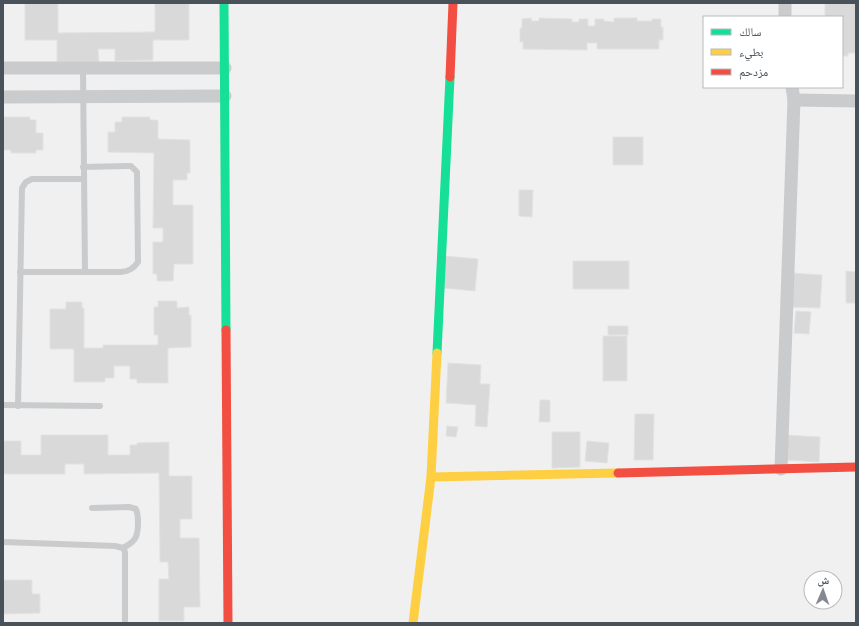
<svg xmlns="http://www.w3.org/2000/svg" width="859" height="626" font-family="Lato,'Noto Naskh Arabic',sans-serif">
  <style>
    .building { fill: #d9d9da; stroke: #e1e2e2 }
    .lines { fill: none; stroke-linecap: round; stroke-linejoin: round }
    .lane { stroke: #cacbcd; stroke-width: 6 }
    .street { stroke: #cacbcd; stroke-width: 13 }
    .fast { stroke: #16e098; stroke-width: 9 }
    .slow { stroke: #ffcf43; stroke-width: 9 }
    .jam { stroke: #f24e42; stroke-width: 9 }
  </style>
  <rect width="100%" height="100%" fill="#f0f0f0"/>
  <g class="building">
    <polygon points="25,3 58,3 58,33 155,32 155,3 189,3 189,40 153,40 153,60 115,61 115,49 98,49 99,62 57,62 57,40 25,40"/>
    <polygon points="828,3 856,3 856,53 848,53 848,56 842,56 842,17 825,17 825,4 828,4"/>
    <polygon points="532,18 531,21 539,21 539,18 572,19 572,22 579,22 579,19 588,19 588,26 595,26 595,19 604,19 604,21 614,22 614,18 637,18 637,21 652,21 652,19 661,19 661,27 663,27 663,40 659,40 659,49 597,49 597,43 587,43 587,50 523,49 523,42 520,42 520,28 522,28 522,19"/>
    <polygon points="3,117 30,117 30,120 36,120 36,133 43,133 43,150 36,150 36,153 11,153 11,150 3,150"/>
    <polygon points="122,117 150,117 150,120 158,120 158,139 190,140 190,173 187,173 187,180 173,180 173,205 193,205 193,264 174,264 173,281 157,281 157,274 153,274 153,242 163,242 163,228 153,228 154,153 108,152 108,132 115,132 115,122 122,122"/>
    <rect x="613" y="137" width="30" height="28"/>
    <polygon points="519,190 533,190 532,217 519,216"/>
    <polygon points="445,256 478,259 475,291 443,288"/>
    <rect x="573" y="261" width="56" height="28"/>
    <polygon points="846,271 856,272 856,303 846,303"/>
    <polygon points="792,273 822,275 820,308 790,307"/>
    <polygon points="158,301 177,301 177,308 189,307 189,315 191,315 191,347 168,348 168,383 137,383 137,379 130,379 130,366 114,366 114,378 105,378 105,382 74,382 74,349 50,349 50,309 66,309 66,302 82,302 82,308 84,308 84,348 103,348 103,345 158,345 158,335 154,335 154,307 158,307"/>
    <polygon points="796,311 811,312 809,334 794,333"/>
    <rect x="608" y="326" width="20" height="9"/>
    <rect x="603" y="336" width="24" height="45"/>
    <polygon points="448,363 481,365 480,384 490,384 487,427 475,426 476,405 446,403"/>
    <polygon points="540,400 550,400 550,422 539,422"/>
    <polygon points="635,414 654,414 653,460 634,460"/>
    <polygon points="447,426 458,427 456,437 446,436"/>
    <polygon points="552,432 580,432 580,467 552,468"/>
    <polygon points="41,435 108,435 108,455 130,455 130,445 137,445 137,443 169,442 169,476 192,476 192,519 180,519 180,538 199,538 200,607 184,607 184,621 159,621 159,579 169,579 168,562 160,562 159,473 84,474 84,464 65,464 65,474 3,474 3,441 21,441 21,455 41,455"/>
    <polygon points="786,435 820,437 819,462 785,460"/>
    <polygon points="587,441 609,443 607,463 585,461"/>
    <polygon points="3,580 32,580 32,594 40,594 40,613 3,614"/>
  </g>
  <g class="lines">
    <g class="lane">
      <polyline points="83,68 85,271"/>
      <path d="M20,272H121C129,271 133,269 138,262L137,172L131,166H127L83,167"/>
      <polyline points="3,405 100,406"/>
      <polyline points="18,406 22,188 26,182 32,179 83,179"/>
      <path d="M92,508L129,507L136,509C138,514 138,517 138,522C138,537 136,541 123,548"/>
      <polyline points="3,542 115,546 123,548 125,552 125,623"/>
    </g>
    <g class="street">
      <polyline points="785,17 785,3"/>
      <polyline points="3,68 225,68"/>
      <polyline points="3,97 225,96"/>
      <polyline points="794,100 856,101"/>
      <polyline points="781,469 794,100 792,87"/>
    </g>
    <g class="fast">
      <polyline points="224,3 226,330"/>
      <polyline points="437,353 450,77"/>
    </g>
    <g class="slow">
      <polyline points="431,477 618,473"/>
      <polyline points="413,623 431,477 437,353"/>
    </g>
    <g class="jam">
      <polyline points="450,77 453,3"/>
      <polyline points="226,330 228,623"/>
      <polyline points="618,473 856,467"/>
    </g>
  </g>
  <rect width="859" height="626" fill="none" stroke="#49525a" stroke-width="8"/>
  <rect x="703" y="16" width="140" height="72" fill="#ffffff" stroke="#b6babd"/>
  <rect x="711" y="29" width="20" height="6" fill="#16e098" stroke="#b6babd"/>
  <text x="739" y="36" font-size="12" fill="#49525a">سالك</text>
  <rect x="711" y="49" width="20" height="6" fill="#ffcf43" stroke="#b6babd"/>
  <text x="739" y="56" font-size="12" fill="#49525a">بطيء</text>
  <rect x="711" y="69" width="20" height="6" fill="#f24e42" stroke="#b6babd"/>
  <text x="739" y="76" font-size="12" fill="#49525a">مزدحم</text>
  <g transform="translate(823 590) rotate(2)"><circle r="19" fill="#ffffff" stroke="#b6babd"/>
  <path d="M0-3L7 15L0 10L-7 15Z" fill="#83898e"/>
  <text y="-6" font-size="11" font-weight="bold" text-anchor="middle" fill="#49525a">ش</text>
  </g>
</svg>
